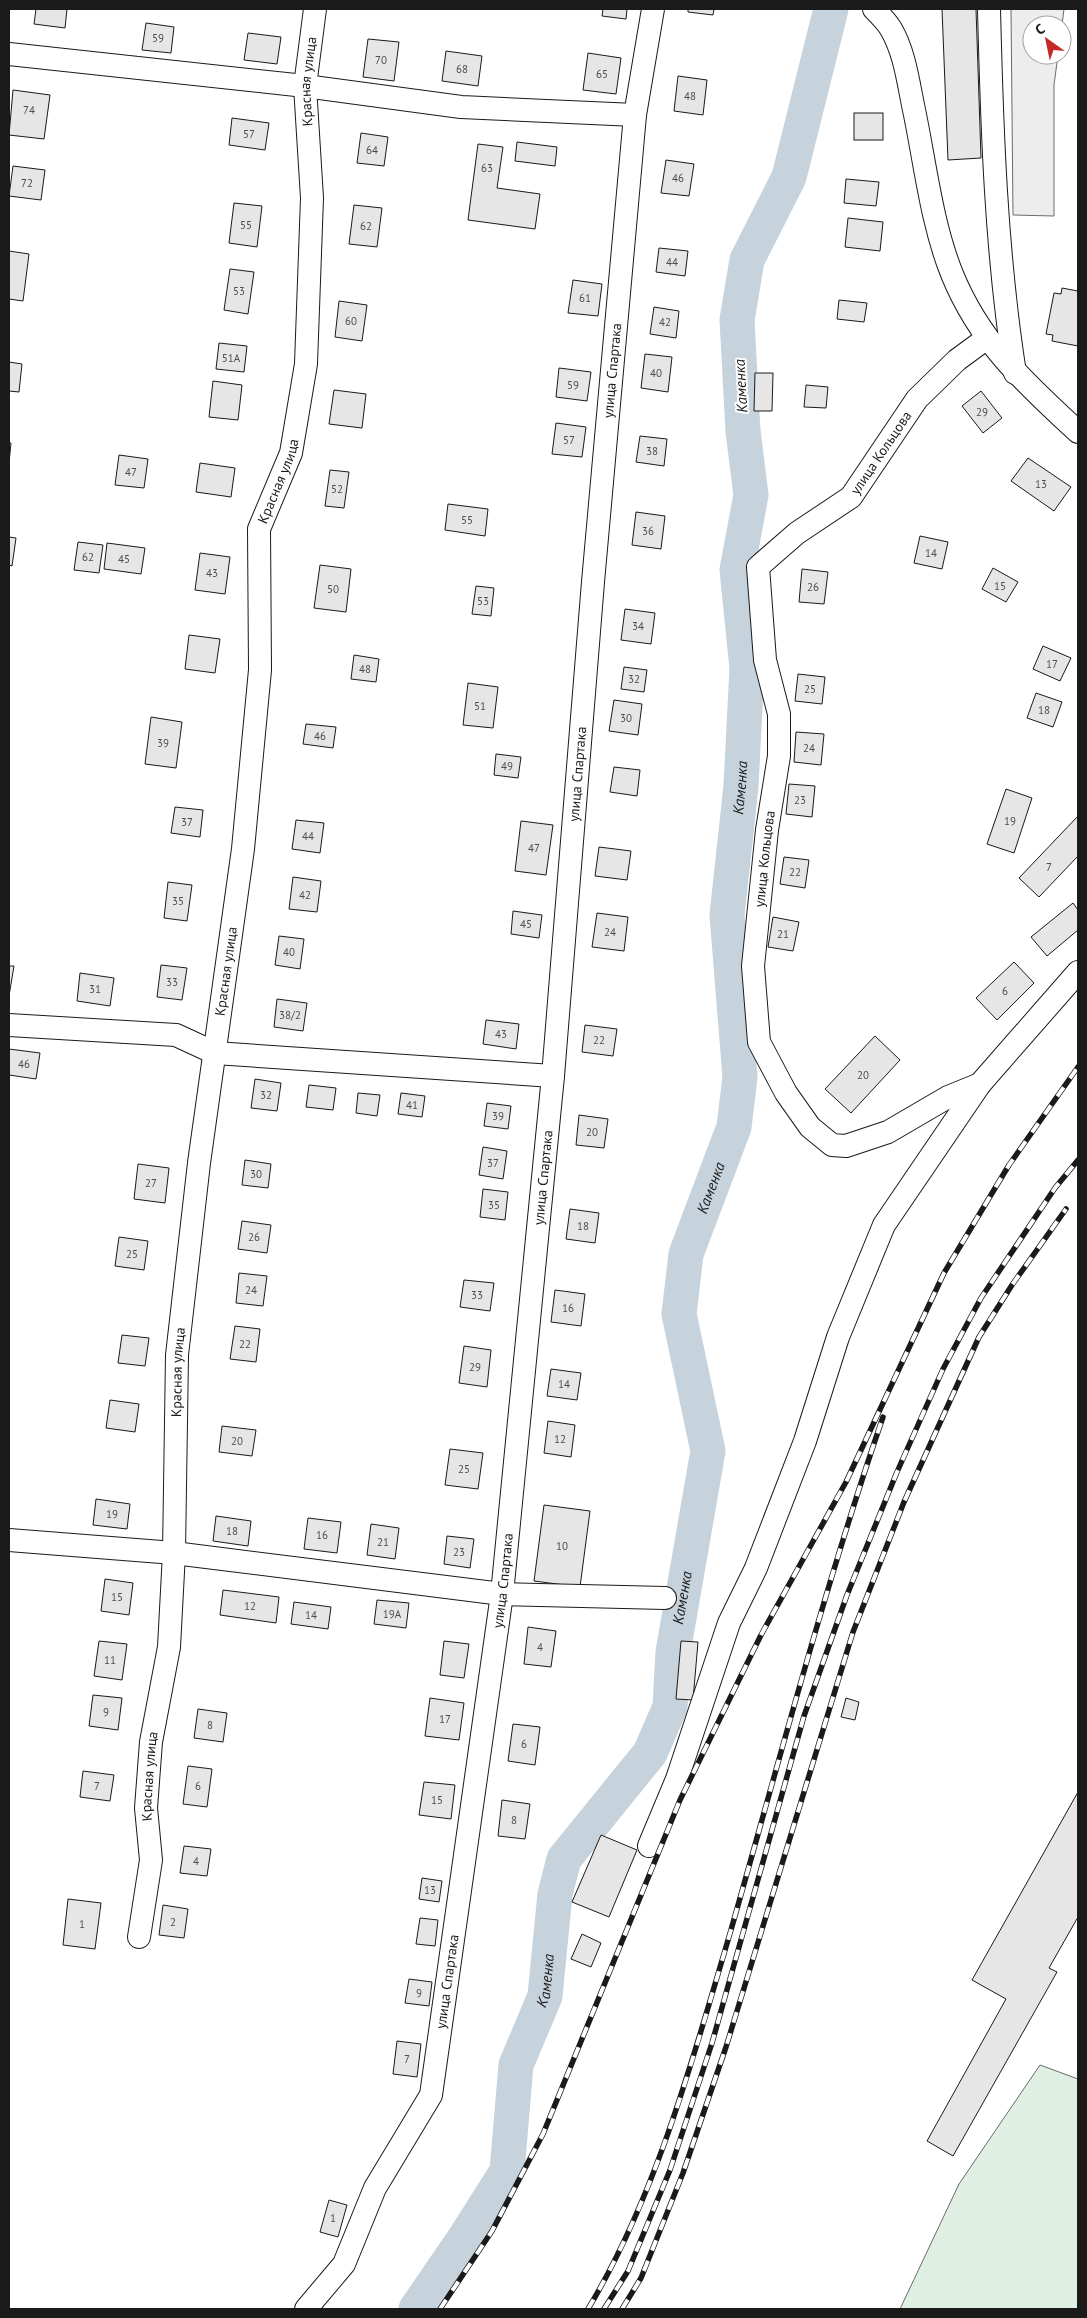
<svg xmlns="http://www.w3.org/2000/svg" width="1087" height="2318" font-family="'PT Sans',sans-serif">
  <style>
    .green { fill: #e0efe3; stroke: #6a6a6a }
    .parking { fill: #ededed; stroke: #6a6a6a }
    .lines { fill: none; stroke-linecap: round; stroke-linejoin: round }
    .river { stroke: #c6d2dc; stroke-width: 35 }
    .building { fill: #e6e6e6; stroke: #1a1a1a }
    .minor-casing { stroke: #1a1a1a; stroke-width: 24 }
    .minor { stroke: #fff; stroke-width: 22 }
    .rail-casing { stroke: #1a1a1a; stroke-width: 5.5 }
    .rail { stroke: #fff; stroke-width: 4; stroke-dasharray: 11; stroke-linecap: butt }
    .labels { text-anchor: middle; stroke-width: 4; stroke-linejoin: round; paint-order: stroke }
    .number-label { font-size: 11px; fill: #4d4d4d }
    .street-label { font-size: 14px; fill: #1a1a1a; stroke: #fff }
    .water-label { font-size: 15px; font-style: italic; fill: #1a1a1a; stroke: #fff }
  </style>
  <rect width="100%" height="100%" fill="#fff"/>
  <polygon class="green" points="1040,2065 1078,2079 1078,2309 900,2309 959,2184"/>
  <polygon class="parking" points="1011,9 1064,9 1062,25 1032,25 1032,55 1058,55 1054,85 1054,216 1013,215"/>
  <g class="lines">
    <path class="river" id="s1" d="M416,2309L464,2239L507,2171L516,2065L545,1996L555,1894L564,1859L650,1753L670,1707L673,1652L708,1451L679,1314L686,1254L734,1127L740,1077L727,915L741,786L747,668L737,570L751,495L743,431L737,320L747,260L789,177L831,9"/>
  </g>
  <g class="building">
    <polygon points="36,9 67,9 65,28 34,24"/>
    <polygon points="603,9 627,9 626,19 602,16"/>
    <polygon points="688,9 714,9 713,15 688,12"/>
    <polygon points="942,9 976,9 981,158 948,160"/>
    <polygon points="146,23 174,27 171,53 142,50"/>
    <polygon points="248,33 281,37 277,64 244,60"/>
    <polygon points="368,39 399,42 394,81 363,77"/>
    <polygon points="446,51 482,56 478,86 442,81"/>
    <polygon points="588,53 621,58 616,94 583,90"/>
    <polygon points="678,76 707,80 703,115 674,111"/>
    <polygon points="13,90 50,95 44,139 9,135"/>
    <rect x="854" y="113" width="29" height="27"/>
    <polygon points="232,118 269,123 265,150 229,145"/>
    <polygon points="361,133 388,137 384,166 357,163"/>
    <polygon points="517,142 557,147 555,166 515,161"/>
    <polygon points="478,144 503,147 497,188 540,194 535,229 468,220"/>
    <polygon points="666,160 694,164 689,196 661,193"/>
    <polygon points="13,166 45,170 41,200 9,196"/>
    <polygon points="846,179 879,182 876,206 844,203"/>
    <polygon points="234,203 262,206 257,247 229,243"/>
    <polygon points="354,205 382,208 377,247 349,244"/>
    <polygon points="848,218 883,222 880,251 845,247"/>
    <polygon points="659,248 688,251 685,276 656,272"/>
    <polygon points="9,251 29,254 23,301 9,299"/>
    <polygon points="230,269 254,272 248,314 224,310"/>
    <polygon points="573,280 602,284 598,316 568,313"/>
    <polygon points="1062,288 1078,291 1078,346 1052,341 1053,335 1046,334 1054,293 1061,294"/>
    <polygon points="839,300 867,303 864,322 837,319"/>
    <polygon points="339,301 367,305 362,341 335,337"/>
    <polygon points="654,307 679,311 676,338 650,334"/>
    <polygon points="219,343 247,346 244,372 216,369"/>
    <polygon points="645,354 672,357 668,392 641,388"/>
    <polygon points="9,362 22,364 19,392 9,391"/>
    <polygon points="559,368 591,372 587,401 556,397"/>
    <polygon points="755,373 773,373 772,411 754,411"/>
    <polygon points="213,381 242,385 238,420 209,417"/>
    <polygon points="806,385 828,387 826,408 804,407"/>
    <polygon points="334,390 366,394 362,428 329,424"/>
    <polygon points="981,391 1002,418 983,433 962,406"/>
    <polygon points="556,423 586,427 582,457 552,454"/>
    <polygon points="640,436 667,439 664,466 636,462"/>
    <polygon points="9,443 11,443 9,463"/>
    <polygon points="119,455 148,459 144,488 115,485"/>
    <polygon points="1028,458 1071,487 1054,511 1011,481"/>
    <polygon points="200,463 235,468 231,497 196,492"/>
    <polygon points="330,470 349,472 344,508 325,506"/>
    <polygon points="448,504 488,509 485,536 445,530"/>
    <polygon points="636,512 665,516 661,549 632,545"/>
    <polygon points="920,536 948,542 942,569 914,563"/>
    <polygon points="9,537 16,538 12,566 9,565"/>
    <polygon points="78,542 103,545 99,573 74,570"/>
    <polygon points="107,543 145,548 141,574 104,569"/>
    <polygon points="200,553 230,557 225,594 195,590"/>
    <polygon points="320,565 351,569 346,612 314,608"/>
    <polygon points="993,568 1018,582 1006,602 982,589"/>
    <polygon points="802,569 828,572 824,604 799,602"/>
    <polygon points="476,586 494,588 491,616 472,614"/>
    <polygon points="625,609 655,613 651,644 621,640"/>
    <polygon points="189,635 220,639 215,673 185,669"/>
    <polygon points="1043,646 1071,658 1060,681 1033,669"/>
    <polygon points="354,655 379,659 376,682 351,679"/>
    <polygon points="624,667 647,670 644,692 621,689"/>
    <polygon points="798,674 825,677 822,704 795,701"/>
    <polygon points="468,683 498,687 493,728 463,725"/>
    <polygon points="1036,693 1062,702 1053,727 1027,718"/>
    <polygon points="614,700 642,704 638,735 609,731"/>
    <polygon points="151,717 182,722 176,768 145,764"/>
    <polygon points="306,724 336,727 333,748 303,744"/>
    <polygon points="796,732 824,734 821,765 794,762"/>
    <polygon points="496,754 521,757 518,778 494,775"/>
    <polygon points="614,767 640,770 637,796 610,792"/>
    <polygon points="789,784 815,786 812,817 786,814"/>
    <polygon points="1006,789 1032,798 1014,853 987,844"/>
    <polygon points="175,807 203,810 200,837 171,833"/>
    <polygon points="1078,816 1078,856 1039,897 1019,878"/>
    <polygon points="296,820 324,823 320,853 292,849"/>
    <polygon points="521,821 553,825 546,875 515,871"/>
    <polygon points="599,847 631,851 627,880 595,876"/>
    <polygon points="784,857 809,860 805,888 780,884"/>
    <polygon points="293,877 321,881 317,912 289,909"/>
    <polygon points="168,882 192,885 187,921 164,918"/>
    <polygon points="1073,903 1078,910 1078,930 1047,956 1031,937"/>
    <polygon points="513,911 542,915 539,938 511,934"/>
    <polygon points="597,913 628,917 624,951 592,947"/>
    <polygon points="773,917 799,922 793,951 768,947"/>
    <polygon points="279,936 304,939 300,969 275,965"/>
    <polygon points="1014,962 1034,983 997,1020 976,998"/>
    <polygon points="161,965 187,968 182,1000 157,997"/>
    <polygon points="9,966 14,966 9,996"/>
    <polygon points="80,973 114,978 110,1006 77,1001"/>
    <polygon points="277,999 307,1003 303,1031 274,1027"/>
    <polygon points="486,1020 519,1024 516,1049 483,1044"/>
    <polygon points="585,1025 617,1029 613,1056 582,1052"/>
    <polygon points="875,1036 900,1060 851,1113 825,1089"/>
    <polygon points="9,1049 40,1053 36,1079 9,1075"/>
    <polygon points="255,1079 281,1083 277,1111 251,1108"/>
    <polygon points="309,1085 336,1088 333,1110 306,1107"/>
    <polygon points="358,1093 380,1095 377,1116 356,1113"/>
    <polygon points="401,1093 425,1096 422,1117 398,1114"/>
    <polygon points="487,1103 511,1106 508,1129 484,1126"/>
    <polygon points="579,1115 608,1119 604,1148 576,1145"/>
    <polygon points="483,1147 507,1151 503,1179 479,1175"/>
    <polygon points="245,1160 271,1164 268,1188 242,1185"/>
    <polygon points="138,1164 169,1168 165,1203 134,1199"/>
    <polygon points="483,1189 508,1192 505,1220 480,1217"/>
    <polygon points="570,1209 599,1213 595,1243 566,1239"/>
    <polygon points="242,1221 271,1225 267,1253 238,1249"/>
    <polygon points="119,1237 148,1241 144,1270 115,1266"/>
    <polygon points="239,1273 267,1276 263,1306 236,1303"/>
    <polygon points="464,1280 494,1283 490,1311 460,1307"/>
    <polygon points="555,1290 585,1294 581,1326 551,1322"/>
    <polygon points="235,1326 260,1329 256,1362 230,1359"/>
    <polygon points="122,1335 149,1338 145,1366 118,1363"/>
    <polygon points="464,1346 491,1350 487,1387 459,1383"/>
    <polygon points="551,1369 581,1373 577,1400 547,1396"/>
    <polygon points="110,1400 139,1404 135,1432 106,1428"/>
    <polygon points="548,1421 575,1425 571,1457 544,1453"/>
    <polygon points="222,1426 256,1430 252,1456 219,1452"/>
    <polygon points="450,1449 483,1453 478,1489 445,1485"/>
    <polygon points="96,1499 130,1504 127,1529 93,1525"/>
    <polygon points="544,1505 590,1511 580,1587 534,1581"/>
    <polygon points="216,1516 251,1521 248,1546 213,1541"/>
    <polygon points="308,1518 341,1522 337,1553 304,1549"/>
    <polygon points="371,1524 399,1528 395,1559 367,1555"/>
    <polygon points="447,1536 474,1539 470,1568 444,1564"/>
    <polygon points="105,1579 133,1583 129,1615 101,1611"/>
    <polygon points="223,1590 279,1597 276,1623 220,1615"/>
    <polygon points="377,1600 409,1603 406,1628 374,1624"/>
    <polygon points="294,1602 331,1607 328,1629 291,1624"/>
    <polygon points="528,1627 556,1631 551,1667 524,1664"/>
    <polygon points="99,1641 127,1644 122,1680 94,1676"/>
    <polygon points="444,1641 469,1644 464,1678 440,1675"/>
    <polygon points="681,1641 698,1642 693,1700 676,1699"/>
    <polygon points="93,1695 122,1698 118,1730 89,1726"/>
    <polygon points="430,1698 464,1703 459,1740 425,1736"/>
    <polygon points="846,1698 859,1702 855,1720 841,1717"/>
    <polygon points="198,1709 227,1713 223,1742 194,1738"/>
    <polygon points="513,1724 540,1727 535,1765 508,1761"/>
    <polygon points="188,1766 212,1769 207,1807 183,1804"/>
    <polygon points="83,1771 114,1775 110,1801 80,1797"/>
    <polygon points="424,1782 455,1785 451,1819 419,1815"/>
    <polygon points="1078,1792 1078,1917 1049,1968 1057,1972 953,2156 927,2141 1006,1999 972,1980"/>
    <polygon points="502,1800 530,1804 525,1839 498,1836"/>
    <polygon points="601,1835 637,1850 609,1917 572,1902"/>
    <polygon points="184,1846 211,1849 207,1876 180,1873"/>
    <polygon points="422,1878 442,1881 439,1902 419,1899"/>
    <polygon points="68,1899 101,1903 95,1949 63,1945"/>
    <polygon points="163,1905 188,1909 184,1938 159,1935"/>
    <polygon points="420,1918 438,1920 435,1946 416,1944"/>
    <polygon points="582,1934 601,1943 591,1967 571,1959"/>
    <polygon points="409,1979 432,1982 429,2006 405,2003"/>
    <polygon points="397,2041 421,2044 417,2077 393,2074"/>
    <polygon points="329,2200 347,2205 338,2237 320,2232"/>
  </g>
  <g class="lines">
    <g class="minor-casing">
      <g id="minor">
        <path d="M874,9C880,15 887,22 891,29C904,51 908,80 913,105C925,161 931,222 952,274C980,343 1026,384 1078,432"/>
        <path d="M989,9C992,131 996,252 1015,373"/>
        <polyline points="9,54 305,86 461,107 635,115"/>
        <polyline points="9,1025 176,1035 215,1053 553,1076"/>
        <path id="s2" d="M980,1084L948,1097L888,1132L846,1146L832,1145L810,1127L786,1093L759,1042L753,966L767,830L779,756V714L765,660L758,567L797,533L851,497L917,399L957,360L987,338"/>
        <polyline points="9,1540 174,1553 502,1594 665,1598"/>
        <polyline points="649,1846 677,1779 729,1623 756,1568 805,1441 838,1337 884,1225 980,1084 1078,972"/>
        <path id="s3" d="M139,1937L151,1860L146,1808L151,1742L169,1647L174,1553L177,1355L199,1163L243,849L260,670L259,529L291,453L306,364L312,198L305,86L315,9"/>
        <path id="s4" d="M306,2309L344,2264L375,2188L431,2095L502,1594L553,1076L593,582L635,115L653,9"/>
      </g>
    </g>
    <use href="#minor" class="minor"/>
    <g class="rail-casing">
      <g id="rail">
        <polyline points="440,2309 492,2231 543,2134 680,1800 761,1635 846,1482 944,1273 1009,1165 1078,1067"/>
        <path d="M588,2309C657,2194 693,2058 731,1930C780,1758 825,1586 883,1417"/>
        <polyline points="604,2309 628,2271 670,2170 712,2043 804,1716 847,1595 897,1472 943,1369 981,1298 1055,1188 1078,1160"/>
        <polyline points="622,2309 641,2278 683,2173 726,2047 853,1632 904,1502 979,1337 1012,1285 1066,1209"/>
      </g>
    </g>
    <use href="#rail" class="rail"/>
  </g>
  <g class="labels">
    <g class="number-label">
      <text x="158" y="42">59</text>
      <text x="381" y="64">70</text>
      <text x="462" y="73">68</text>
      <text x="602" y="78">65</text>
      <text x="690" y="100">48</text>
      <text x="29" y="114">74</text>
      <text x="249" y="138">57</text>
      <text x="372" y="154">64</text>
      <text x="487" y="172">63</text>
      <text x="678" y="182">46</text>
      <text x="27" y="187">72</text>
      <text x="246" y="229">55</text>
      <text x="366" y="230">62</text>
      <text x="672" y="266">44</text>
      <text x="239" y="295">53</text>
      <text x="585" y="302">61</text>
      <text x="351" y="325">60</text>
      <text x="665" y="326">42</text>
      <text x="231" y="362">51А</text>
      <text x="656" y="377">40</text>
      <text x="573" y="389">59</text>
      <text x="982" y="416">29</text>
      <text x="569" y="444">57</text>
      <text x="652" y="455">38</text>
      <text x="131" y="476">47</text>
      <text x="1041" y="488">13</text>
      <text x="337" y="493">52</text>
      <text x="467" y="524">55</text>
      <text x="648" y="535">36</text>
      <text x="931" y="557">14</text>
      <text x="88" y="561">62</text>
      <text x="124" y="563">45</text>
      <text x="212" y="577">43</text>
      <text x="1000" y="590">15</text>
      <text x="813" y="591">26</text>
      <text x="333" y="593">50</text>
      <text x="483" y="605">53</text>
      <text x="638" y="630">34</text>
      <text x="1052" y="668">17</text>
      <text x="365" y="673">48</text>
      <text x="634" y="683">32</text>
      <text x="810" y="693">25</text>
      <text x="480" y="710">51</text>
      <text x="1044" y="714">18</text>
      <text x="626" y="722">30</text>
      <text x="320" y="740">46</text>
      <text x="163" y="747">39</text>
      <text x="809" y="752">24</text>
      <text x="507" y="770">49</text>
      <text x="800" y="804">23</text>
      <text x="1010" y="825">19</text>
      <text x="187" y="826">37</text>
      <text x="308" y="840">44</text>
      <text x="534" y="852">47</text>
      <text x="1049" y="871">7</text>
      <text x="795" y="876">22</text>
      <text x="305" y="899">42</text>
      <text x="178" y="905">35</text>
      <text x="526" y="928">45</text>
      <text x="610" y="936">24</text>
      <text x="783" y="938">21</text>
      <text x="289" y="956">40</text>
      <text x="172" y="986">33</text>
      <text x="95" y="993">31</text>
      <text x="1005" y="995">6</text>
      <text x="290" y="1019">38/2</text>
      <text x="501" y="1038">43</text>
      <text x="599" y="1044">22</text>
      <text x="24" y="1068">46</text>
      <text x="863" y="1079">20</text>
      <text x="266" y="1099">32</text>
      <text x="412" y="1109">41</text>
      <text x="498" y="1120">39</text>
      <text x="592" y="1136">20</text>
      <text x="493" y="1167">37</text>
      <text x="256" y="1178">30</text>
      <text x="151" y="1187">27</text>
      <text x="494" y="1209">35</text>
      <text x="583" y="1230">18</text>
      <text x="254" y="1241">26</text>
      <text x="132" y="1258">25</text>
      <text x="251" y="1294">24</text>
      <text x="477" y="1299">33</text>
      <text x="568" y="1312">16</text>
      <text x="245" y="1348">22</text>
      <text x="475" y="1371">29</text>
      <text x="564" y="1388">14</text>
      <text x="560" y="1443">12</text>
      <text x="237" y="1445">20</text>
      <text x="464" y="1473">25</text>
      <text x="112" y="1518">19</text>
      <text x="232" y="1535">18</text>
      <text x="322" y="1539">16</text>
      <text x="383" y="1546">21</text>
      <text x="562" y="1550">10</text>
      <text x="459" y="1556">23</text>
      <text x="117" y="1601">15</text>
      <text x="250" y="1610">12</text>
      <text x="392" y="1618">19А</text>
      <text x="311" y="1619">14</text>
      <text x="540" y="1651">4</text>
      <text x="110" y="1664">11</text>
      <text x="106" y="1716">9</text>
      <text x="445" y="1723">17</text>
      <text x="210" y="1729">8</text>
      <text x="524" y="1748">6</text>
      <text x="97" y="1790">7</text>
      <text x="198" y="1790">6</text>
      <text x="437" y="1804">15</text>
      <text x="514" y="1824">8</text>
      <text x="196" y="1865">4</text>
      <text x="430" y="1894">13</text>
      <text x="173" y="1926">2</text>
      <text x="82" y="1928">1</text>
      <text x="419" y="1997">9</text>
      <text x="407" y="2063">7</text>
      <text x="333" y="2222">1</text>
    </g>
    <g class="street-label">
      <text dy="5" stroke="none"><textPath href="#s3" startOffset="1872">Красная улица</textPath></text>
      <text dy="5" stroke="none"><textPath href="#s4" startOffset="1984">улица Спартака</textPath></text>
      <text dy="5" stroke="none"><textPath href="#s2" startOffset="939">улица Кольцова</textPath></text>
      <text dy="5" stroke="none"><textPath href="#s3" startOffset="1468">Красная улица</textPath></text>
      <text dy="5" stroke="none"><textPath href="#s4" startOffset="1579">улица Спартака</textPath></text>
      <text dy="5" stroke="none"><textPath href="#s2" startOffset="474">улица Кольцова</textPath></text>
      <text dy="5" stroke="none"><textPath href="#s3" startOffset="972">Красная улица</textPath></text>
      <text dy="5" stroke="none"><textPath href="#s4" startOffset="1174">улица Спартака</textPath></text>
      <text dy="5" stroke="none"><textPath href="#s3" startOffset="568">Красная улица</textPath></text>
      <text dy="5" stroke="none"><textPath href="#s4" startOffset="769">улица Спартака</textPath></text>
      <text dy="5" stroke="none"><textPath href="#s3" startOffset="162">Красная улица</textPath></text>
      <text dy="5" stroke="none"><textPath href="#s4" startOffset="364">улица Спартака</textPath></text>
    </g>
    <g class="water-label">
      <text transform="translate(741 386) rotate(-93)" y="5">Каменка</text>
      <text dy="5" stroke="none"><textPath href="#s1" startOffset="1608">Каменка</textPath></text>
      <text dy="5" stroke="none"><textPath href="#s1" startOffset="1202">Каменка</textPath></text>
      <text dy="5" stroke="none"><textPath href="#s1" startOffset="782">Каменка</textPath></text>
      <text dy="5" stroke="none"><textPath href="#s1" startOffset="362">Каменка</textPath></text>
    </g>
  </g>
  <rect width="1087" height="2318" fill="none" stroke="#1a1a1a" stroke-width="20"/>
  <g transform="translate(1047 40) rotate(327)"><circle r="24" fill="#ffffff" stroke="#a3a3a3"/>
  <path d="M0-4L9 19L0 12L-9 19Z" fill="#c62828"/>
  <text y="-8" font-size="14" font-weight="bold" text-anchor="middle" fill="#1a1a1a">С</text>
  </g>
</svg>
